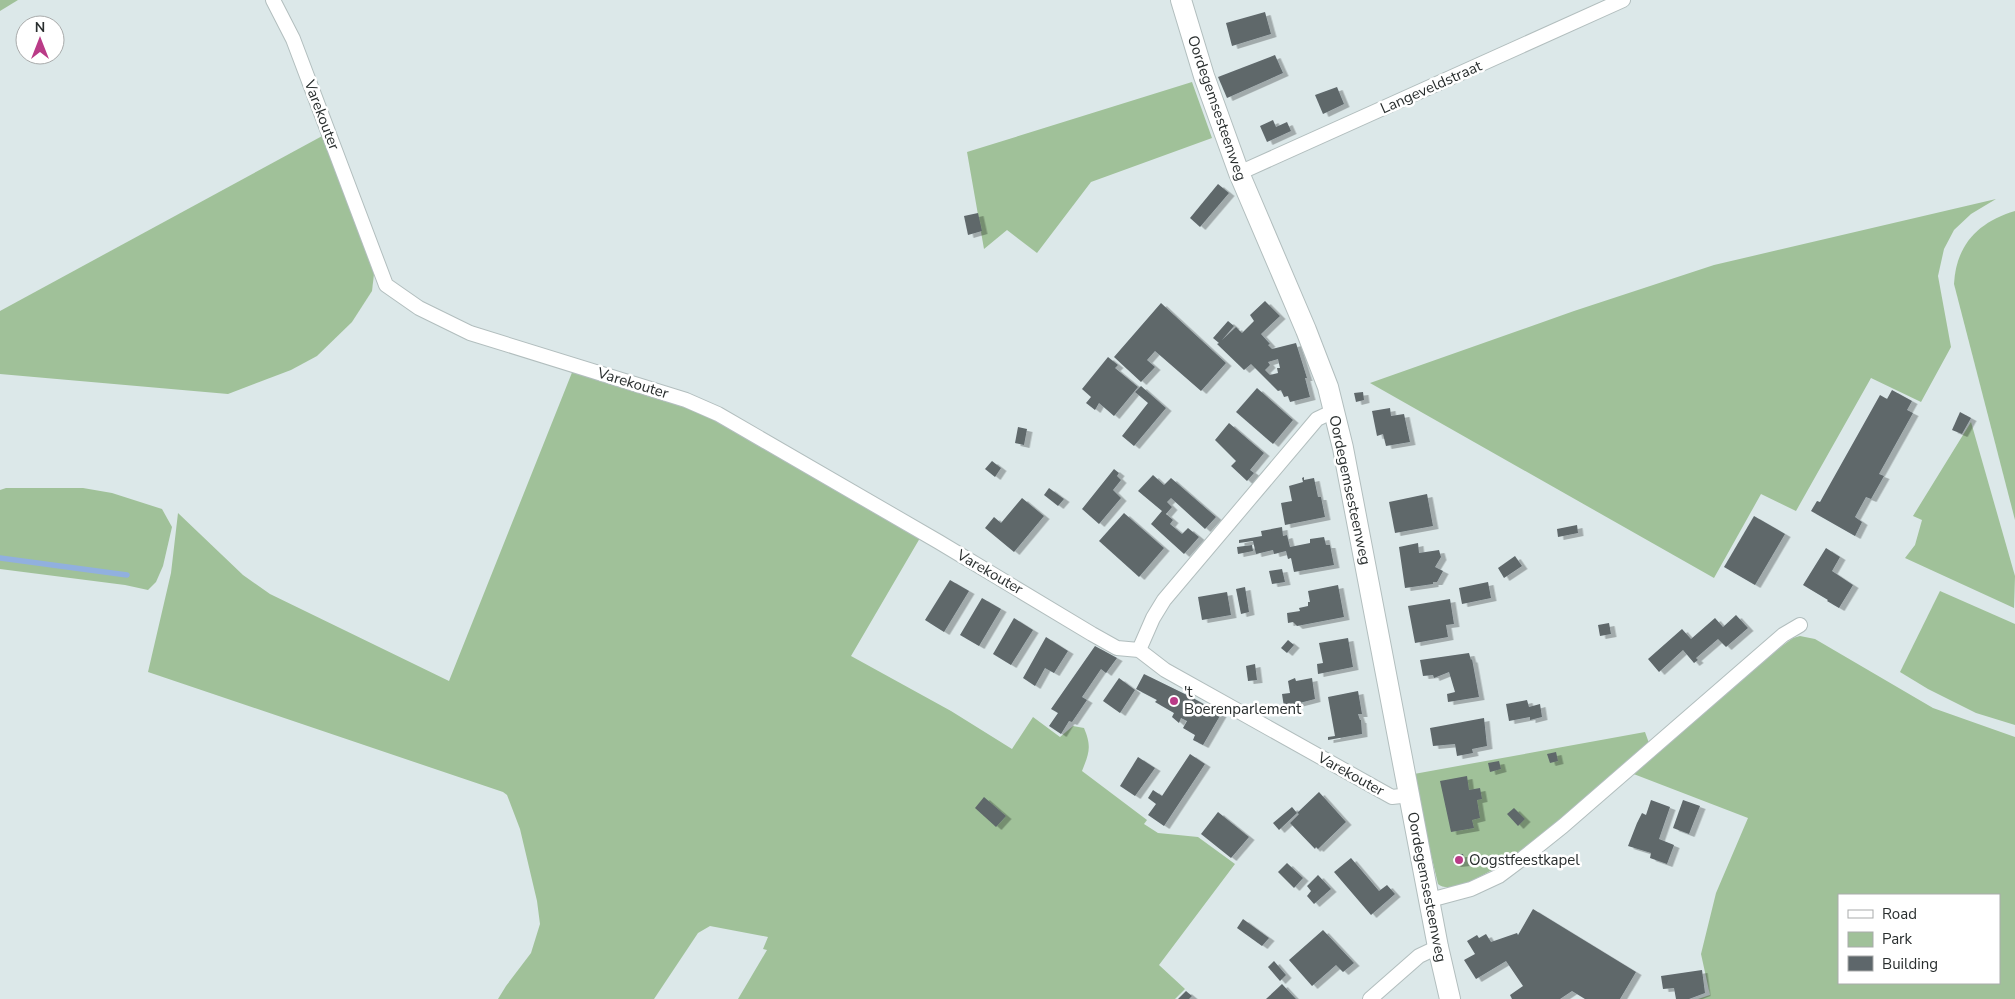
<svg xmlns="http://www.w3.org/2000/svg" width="2015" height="999" font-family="'Nunito Sans',sans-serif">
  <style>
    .green { fill: #a0c199; fill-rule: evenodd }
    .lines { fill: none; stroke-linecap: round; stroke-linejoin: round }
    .stream { stroke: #91b0df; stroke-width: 5.5 }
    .building { fill: #5e676b; fill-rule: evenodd; filter: url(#shadow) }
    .street-casing { stroke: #b2bebe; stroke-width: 16 }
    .secondary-casing { stroke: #b2bebe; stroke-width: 22 }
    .street { stroke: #fff; stroke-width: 14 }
    .secondary { stroke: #fff; stroke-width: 20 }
    .poi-dot { fill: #ba3b87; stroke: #fff; stroke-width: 2 }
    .labels { text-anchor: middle; stroke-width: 5; stroke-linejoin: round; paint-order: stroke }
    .street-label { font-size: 15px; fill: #292e2e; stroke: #fff }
    .poi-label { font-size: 15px; fill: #292e2e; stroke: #fff; text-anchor: start }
  </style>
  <defs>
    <filter id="shadow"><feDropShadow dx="5.5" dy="3" stdDeviation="0" flood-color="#0004"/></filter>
  </defs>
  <rect width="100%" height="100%" fill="#dce8e9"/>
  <g class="green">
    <polygon points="0,0 18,0 0,11"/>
    <polygon points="1192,82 1212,138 1091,182 1037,253 1007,230 984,249 967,152"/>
    <polygon points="324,135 374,274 372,291 352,322 317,356 291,370 228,394 0,374 0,311"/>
    <polygon points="1996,199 1971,214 1954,230 1944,249 1938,276 1951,347 1921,402 1871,378 1796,511 1761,494 1714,578 1370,383 1574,311 1714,265"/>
    <path d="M2015,211V520L1954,284C1956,245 1978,222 2015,211Z"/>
    <path d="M573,370L704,414L778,454L920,538L851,656L951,711L1012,749L1033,717L1060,737L1073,726L1084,728C1092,747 1089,753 1082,771L1147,820L1144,824L1158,833L1198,837L1235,864L1159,965L1185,989L1175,999H738L767,950L763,949L768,937L710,926L698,933L654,999H498L506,986L531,953L540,924L537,901L520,829L507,795L503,792L148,672L171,573L178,513L243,575L270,594L449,681Z"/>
    <polygon points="1971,422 2015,576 2014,608 1905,558 1915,545 1922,520 1913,516"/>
    <polygon points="6,488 83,488 112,493 162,509 172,527 163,566 156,582 148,590 125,585 0,569 0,490"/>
    <polygon points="1940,591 2015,624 2015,725 1976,713 1928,689 1900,672"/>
    <path d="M1800,636L1815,639L1933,708L2015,737V999H1698L1710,995L1701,954L1716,893L1748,818L1631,773L1782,646L1793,638ZM1839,895H1999V983H1839Z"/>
    <path d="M1645,732L1650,746C1622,770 1468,910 1438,884L1419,804L1414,774Z"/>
  </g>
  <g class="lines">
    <polyline class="stream" points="0,558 127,575"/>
  </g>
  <g class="building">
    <polygon points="1265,12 1271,34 1232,46 1226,23"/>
    <polygon points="1275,55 1283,73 1227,98 1218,77"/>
    <polygon points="1337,87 1344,104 1323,114 1315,95"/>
    <polygon points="1273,120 1276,127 1287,122 1291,131 1267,142 1260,126"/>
    <polygon points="1218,184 1229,193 1200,227 1190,218"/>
    <polygon points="978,213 982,231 968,235 964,216"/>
    <path d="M1265,301L1280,316L1261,334L1270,344L1268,345L1272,349L1296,343L1307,378H1305L1310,397L1290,402L1288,396L1284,397L1281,390L1278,391L1251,364L1244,370L1217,344L1219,343L1213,338L1228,321L1234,326L1222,340L1236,327L1242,333L1254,321L1250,315ZM1278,359L1280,368H1277L1278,373L1270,375L1265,370L1270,365L1268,362Z"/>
    <polygon points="1161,303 1226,363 1201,391 1155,351 1147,360 1155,367 1141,382 1114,357"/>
    <polygon points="1108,357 1118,365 1115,368 1138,387 1114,416 1099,403 1095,410 1086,403 1091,397 1082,389"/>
    <polygon points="1141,386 1166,408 1134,446 1122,436 1148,403 1135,392"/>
    <polygon points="1257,388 1293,420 1273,444 1236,412"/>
    <polygon points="1892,390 1912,401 1907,410 1913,413 1879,474 1884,476 1871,499 1866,497 1855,517 1862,522 1855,536 1811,511 1817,501 1820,502 1880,395 1887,399"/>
    <polygon points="1363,392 1364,400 1356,402 1354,393"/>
    <polygon points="1390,408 1391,416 1404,414 1410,442 1386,446 1383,434 1377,436 1372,411"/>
    <polygon points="1960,412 1971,418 1962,434 1952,430"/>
    <polygon points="1229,423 1264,453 1250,470 1254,473 1247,481 1231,466 1236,461 1215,440"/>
    <polygon points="1018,427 1027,429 1024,445 1015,443"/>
    <polygon points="992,461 1001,468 995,477 985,469"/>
    <polygon points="1114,469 1119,473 1117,476 1121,480 1113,490 1121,498 1099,524 1082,509"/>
    <polygon points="1153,475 1164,485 1171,478 1216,517 1205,529 1171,498 1167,502 1172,507 1166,514 1173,520 1170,524 1182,534 1188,528 1199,537 1184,554 1151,524 1162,511 1138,491"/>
    <polygon points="1304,477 1304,480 1314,478 1318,497 1321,497 1325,517 1285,525 1281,503 1292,501 1289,486 1303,482 1302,478"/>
    <polygon points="1049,488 1064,499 1058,506 1044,495"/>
    <polygon points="1427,494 1433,526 1395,533 1389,502"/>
    <polygon points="1022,498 1044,516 1014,552 985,528 994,517 1001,523"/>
    <polygon points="1124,513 1164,548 1139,577 1099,541"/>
    <polygon points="1754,516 1785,534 1755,585 1724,567"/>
    <polygon points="1577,525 1578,533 1558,537 1557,529"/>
    <polygon points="1282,527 1283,536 1287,535 1290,547 1310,543 1310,539 1324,537 1326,545 1330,545 1334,565 1294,572 1291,558 1288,559 1286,551 1274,554 1273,550 1256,554 1253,541 1239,543 1239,540 1262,536 1261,531"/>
    <polygon points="1418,543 1419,553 1439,550 1441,557 1435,567 1443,571 1437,582 1433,582 1433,584 1405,588 1399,547"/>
    <polygon points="1252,545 1253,551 1238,554 1237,547"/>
    <polygon points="1826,548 1840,557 1832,571 1853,585 1839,608 1827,601 1828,600 1803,585"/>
    <polygon points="1515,556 1522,566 1504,578 1498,568"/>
    <polygon points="1282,569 1285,582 1272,584 1269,571"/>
    <polygon points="950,580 969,591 944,632 925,620"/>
    <polygon points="1488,582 1491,598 1462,604 1459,588"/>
    <polygon points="1338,585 1344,617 1297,626 1293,622 1288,623 1287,613 1300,611 1299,608 1308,606 1308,602 1310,602 1308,591"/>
    <polygon points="1245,587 1249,612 1241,614 1236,589"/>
    <polygon points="1227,592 1231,615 1202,620 1198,597"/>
    <polygon points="982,598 1001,609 979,646 960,635"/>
    <polygon points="1450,599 1454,624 1446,625 1448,637 1415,643 1408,606"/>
    <polygon points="1736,615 1748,628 1726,647 1718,639 1696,658 1698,660 1694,663 1683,650 1659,672 1648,659 1682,629 1691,639 1715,618 1723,627"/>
    <polygon points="1014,618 1033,630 1011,665 993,654"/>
    <polygon points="1609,623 1611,634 1600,636 1598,625"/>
    <polygon points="1046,637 1068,651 1054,673 1045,668 1035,686 1023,678"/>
    <polygon points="1348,638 1353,667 1318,674 1317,664 1323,663 1319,643"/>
    <polygon points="1288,640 1294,645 1287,653 1281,648"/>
    <polygon points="1095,646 1117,658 1106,673 1101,669 1082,697 1087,700 1072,722 1069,721 1061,734 1049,726 1058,713 1051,709"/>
    <polygon points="1469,653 1471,660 1472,659 1479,697 1448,702 1447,694 1455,692 1449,672 1434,678 1433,675 1423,676 1420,660"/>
    <polygon points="1255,664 1257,680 1248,681 1246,666"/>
    <polygon points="1144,674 1193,698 1221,714 1203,745 1193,740 1195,735 1183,728 1187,721 1181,718 1179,723 1172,717 1174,713 1155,702 1157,700 1136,689"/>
    <polygon points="1119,678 1135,690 1120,713 1103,701"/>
    <polygon points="1295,678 1296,681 1312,678 1315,699 1284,707 1282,694 1290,693 1288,681"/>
    <polygon points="1358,691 1362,714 1358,714 1360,720 1361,720 1362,734 1328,740 1328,737 1335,736 1328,697"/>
    <polygon points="1527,700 1529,707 1540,704 1542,717 1530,720 1530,717 1509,721 1506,704"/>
    <polygon points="1484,718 1487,746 1472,749 1473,753 1457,756 1455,744 1433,746 1430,728"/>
    <polygon points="1556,752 1558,761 1550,763 1547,754"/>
    <polygon points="1190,754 1205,764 1164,826 1148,815 1156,804 1148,798 1153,790 1162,796"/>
    <polygon points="1138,757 1155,768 1135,796 1120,786"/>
    <polygon points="1499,761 1501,769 1490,772 1488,763"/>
    <polygon points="1467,776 1469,790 1480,788 1482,799 1477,800 1480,818 1472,820 1474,828 1451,832 1440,781"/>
    <polygon points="1319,792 1346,822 1318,849 1316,847 1315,849 1290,823 1299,814 1297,813 1279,830 1273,823 1292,807 1297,813"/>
    <polygon points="984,797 1006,816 996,827 975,808"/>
    <polygon points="1651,800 1670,807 1659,839 1674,845 1667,864 1650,858 1651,853 1628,846 1637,823 1642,813 1646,815"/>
    <polygon points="1683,800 1700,806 1689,834 1673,828"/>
    <polygon points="1514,808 1525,819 1518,826 1507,814"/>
    <polygon points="1218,812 1249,837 1231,858 1201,834"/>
    <polygon points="1460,854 1463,854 1465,863 1455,864 1453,857"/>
    <polygon points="1351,858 1379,891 1387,885 1395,894 1371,915 1334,872"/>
    <polygon points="1287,863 1303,878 1294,888 1278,872"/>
    <polygon points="1318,875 1331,889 1314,904 1307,896 1311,891 1307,886"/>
    <polygon points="1533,909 1636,972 1620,999 1585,999 1572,991 1560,999 1512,999 1510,995 1523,986 1506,961 1476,979 1464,960 1475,954 1467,941 1477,935 1479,938 1486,934 1491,942 1517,933 1518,935"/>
    <polygon points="1243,919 1269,938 1262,946 1237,928"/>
    <polygon points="1323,930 1354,963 1343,972 1336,965 1312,986 1289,960"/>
    <polygon points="1274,961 1286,975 1280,981 1268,967"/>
    <polygon points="1702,970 1705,993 1689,999 1676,999 1674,988 1663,989 1661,976"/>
    <polygon points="1282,984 1296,999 1266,999"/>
    <polygon points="1186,991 1192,996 1189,999 1178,999"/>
  </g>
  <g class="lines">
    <g class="street-casing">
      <g id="street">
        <polyline points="273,0 293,39 386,285 419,308 470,333 686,400 718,414 939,542 1092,634 1117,648 1139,650 1165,670 1392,797 1410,795"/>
        <polyline points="1239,173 1623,0"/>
        <polyline points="1139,650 1153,618 1164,600 1317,419 1334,411"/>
        <polyline points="1430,900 1471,889 1499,876 1523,858 1563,826 1783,635 1800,625"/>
        <polyline points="1370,999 1419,956 1438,947"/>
      </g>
    </g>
    <g class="secondary-casing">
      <polyline id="secondary" points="1181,0 1204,76 1239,173 1306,330 1328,387 1343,448 1438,947 1450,999"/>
    </g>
    <use href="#street" class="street"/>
    <use href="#secondary" class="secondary"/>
  </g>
  <g class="poi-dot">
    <circle cx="1174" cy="701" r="5"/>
    <circle cx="1459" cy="860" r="5"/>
  </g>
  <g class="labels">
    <g class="street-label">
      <text transform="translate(1431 87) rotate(-24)" y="5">Langeveldstraat</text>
      <text transform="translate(1217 108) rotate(71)" y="5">Oordegemsesteenweg</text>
      <text transform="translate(322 115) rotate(69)" y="5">Varekouter</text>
      <text transform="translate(633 383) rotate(17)" y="5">Varekouter</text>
      <text transform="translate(1350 490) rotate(78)" y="5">Oordegemsesteenweg</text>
      <text transform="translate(990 572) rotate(30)" y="5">Varekouter</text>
      <text transform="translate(1351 774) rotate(29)" y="5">Varekouter</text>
      <text transform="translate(1427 887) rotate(79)" y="5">Oordegemsesteenweg</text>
    </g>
    <g class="poi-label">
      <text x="1184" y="697">'t<tspan x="1184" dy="17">Boerenparlement</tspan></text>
      <text x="1469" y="865">Oogstfeestkapel</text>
    </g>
  </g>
  <rect x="1838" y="894" width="162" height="90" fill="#ffffff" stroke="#a9abab"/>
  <rect x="1848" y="910" width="25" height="8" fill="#ffffff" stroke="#a9abab"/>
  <text x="1882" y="919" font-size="15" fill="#292e2e">Road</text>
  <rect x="1848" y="932" width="25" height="15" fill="#a0c199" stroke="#a9abab"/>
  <text x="1882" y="944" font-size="15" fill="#292e2e">Park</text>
  <rect x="1848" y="956" width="25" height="15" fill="#5e676b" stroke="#a9abab"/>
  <text x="1882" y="969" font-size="15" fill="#292e2e">Building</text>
  <g transform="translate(40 40)"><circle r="24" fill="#ffffff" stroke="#a9abab"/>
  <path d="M0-4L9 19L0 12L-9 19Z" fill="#ba3b87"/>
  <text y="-8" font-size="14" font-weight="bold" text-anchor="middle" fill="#292e2e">N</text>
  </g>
</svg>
